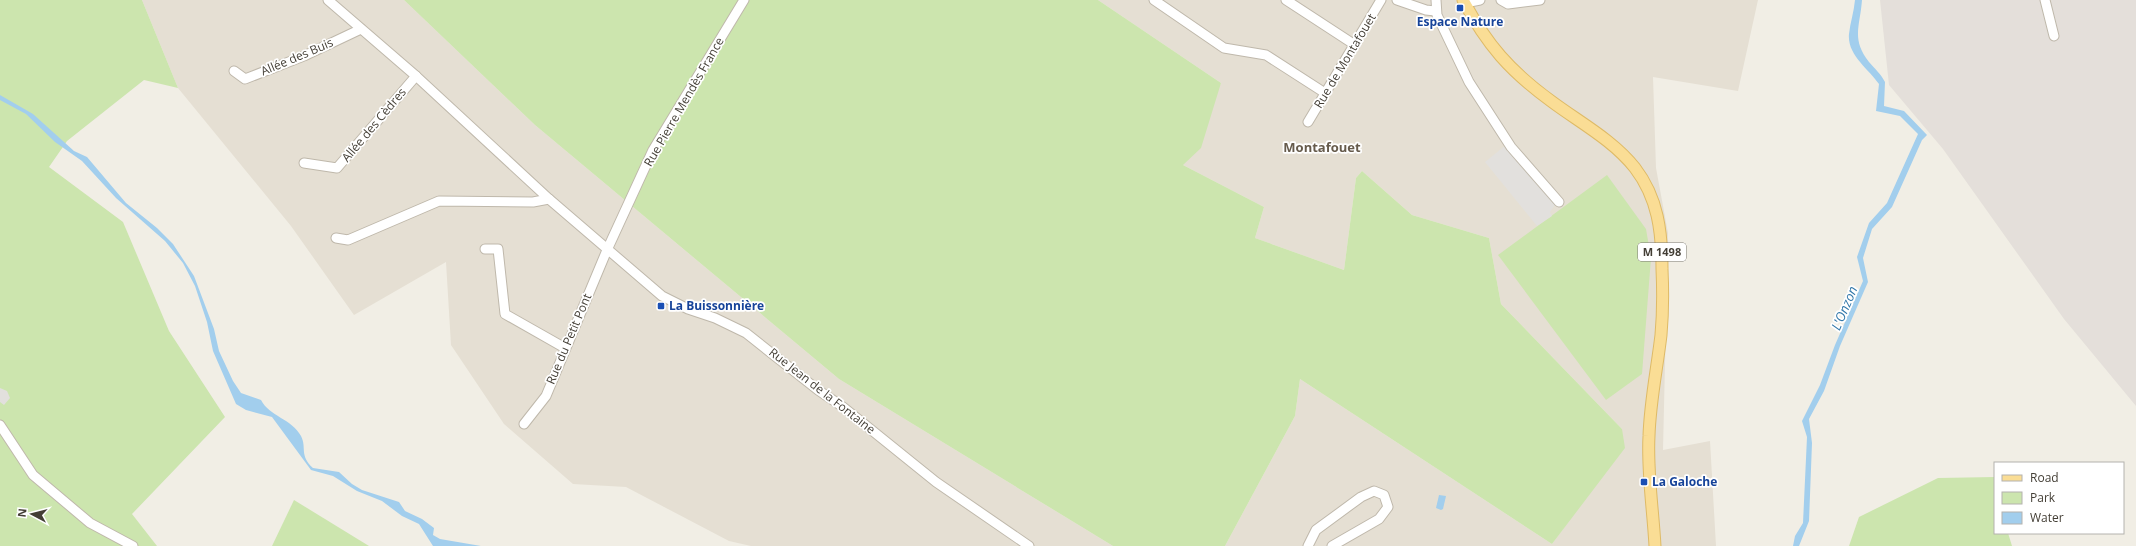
<svg xmlns="http://www.w3.org/2000/svg" width="2136" height="546" font-family="'Open Sans',sans-serif">
  <style>
    .residential { fill: #e5dfd3 }
    .industrial { fill: #e4dfda }
    .green { fill: #cce5ae }
    .parking { fill: #e2e0dd }
    .water { fill: #a2ceed }
    .lines { fill: none; stroke-linecap: round; stroke-linejoin: round }
    .minor-casing { stroke: #bfb8ab; stroke-width: 11 }
    .major-casing { stroke: #deba66; stroke-width: 13 }
    .minor { stroke: #fff; stroke-width: 9 }
    .major { stroke: #fadd95; stroke-width: 11 }
    .transit-dot { fill: #1a4fb4; stroke: #fff; stroke-width: 1.5 }
    .labels { text-anchor: middle; stroke-width: 3.5; stroke-linejoin: round; paint-order: stroke }
    .shield { fill: #fff; stroke: #7b7872; stroke-width: 1 }
    .shield-label { font-size: 11px; font-weight: bold; fill: #433e35 }
    .transit-label { font-size: 12px; font-weight: bold; fill: #164399; stroke: #fff; text-anchor: start }
    .street-label { font-size: 12px; fill: #433e35; stroke: #fff }
    .neighbourhood-label { font-size: 13px; font-weight: bold; fill: #665b4c; stroke: #fff }
    .water-label { font-size: 13px; font-style: italic; fill: #3378aa; stroke: #fff }
  </style>
  <rect width="100%" height="100%" fill="#f1eee5"/>
  <g class="residential">
    <polygon points="142,0 404,0 535,125 839,379 1113,546 751,546 729,541 626,487 573,484 504,424 451,345 446,262 354,315 291,226 178,88"/>
    <polygon points="1098,0 1758,0 1738,91 1653,77 1656,168 1668,233 1663,450 1710,441 1716,546 1225,546 1295,416 1300,379 1552,544 1566,525 1622,429 1501,304 1489,238 1412,215 1362,171 1356,178 1344,270 1255,238 1264,207 1183,165 1221,83"/>
  </g>
  <polygon class="industrial" points="1880,0 2136,0 2136,406 2064,319 1943,149 1889,85"/>
  <g class="green">
    <polygon points="0,0 142,0 178,88 144,80 67,141 49,167 123,222 169,331 225,417 132,514 157,546 0,546"/>
    <polygon points="404,0 1098,0 1221,83 1201,148 1183,165 1264,207 1255,238 1344,270 1356,178 1362,171 1412,215 1489,238 1501,304 1622,429 1625,448 1552,544 1300,379 1295,416 1225,546 1113,546 839,379 535,125"/>
    <polygon points="1607,175 1646,229 1651,258 1642,374 1606,400 1498,255"/>
    <polygon points="1995,477 1995,533 2008,533 2012,546 1849,546 1859,517 1938,478"/>
    <polygon points="294,500 369,546 272,546"/>
  </g>
  <g class="parking">
    <polygon points="1506,145 1555,205 1550,212 1552,216 1537,226 1485,162"/>
    <polygon points="0,388 7,391 10,398 4,405 0,402"/>
  </g>
  <g class="water">
    <path d="M1855,0H1862C1860,27 1851,39 1869,62C1875,69 1881,74 1885,82L1884,106L1904,111L1927,135L1922,140L1892,207L1872,229L1863,258L1868,282L1840,346L1824,391L1809,419L1812,443L1809,521L1799,546H1793L1795,536L1803,523L1807,437L1802,421L1820,385L1835,345L1863,281L1857,257L1869,223L1887,203L1918,134L1900,116L1876,111L1879,84C1869,69 1847,55 1849,34C1850,23 1854,12 1855,0Z"/>
    <path d="M0,95L33,114L74,151L87,157L126,203L157,228L173,244L194,276L214,329L219,351L233,381L241,393L261,400C269,416 292,419 301,436C307,448 299,455 313,468L339,472L352,484L362,490L399,502L405,511L422,519L434,528L433,535L440,539L481,546H433L419,524L402,516L382,501L357,491L333,476L311,470L272,417L246,410L236,404L213,351L207,322L195,286L183,263L165,241L116,198L82,161L55,142L26,114L0,100Z"/>
    <polygon points="1439,495 1446,496 1443,509 1441,510 1436,508"/>
  </g>
  <g class="lines">
    <g class="minor-casing">
      <g id="minor">
        <polyline points="328,0 416,76 549,199 662,296 688,309 715,318 746,333 818,390 843,407 936,482 1029,546"/>
        <polyline points="1154,0 1224,48 1266,55 1325,93"/>
        <polyline points="1286,0 1355,45"/>
        <polyline points="1397,0 1426,10 1435,11"/>
        <polyline points="1436,0 1437,15 1469,82 1511,147 1559,202"/>
        <polyline points="1501,0 1508,4 1540,0"/>
        <polyline points="2045,0 2054,36"/>
        <polyline points="1465,3 1480,0"/>
        <polyline points="234,71 245,79 304,56 361,29"/>
        <polyline points="1308,122 1381,0"/>
        <polyline points="304,163 337,168 416,76"/>
        <polyline points="336,238 348,240 439,201 533,202 549,199"/>
        <polyline points="485,249 498,249 505,314 565,348"/>
        <polyline points="524,424 546,396 607,250 653,150 744,0"/>
        <polyline points="0,425 33,475 90,523 133,546"/>
        <polyline points="1308,546 1316,530 1361,497 1374,491 1384,495 1388,507 1379,519 1332,546"/>
      </g>
    </g>
    <g class="major-casing">
      <path id="major" d="M1463,0C1487,45 1510,71 1551,101C1579,122 1613,140 1635,168C1658,198 1662,232 1662,269C1663,291 1663,313 1661,335C1657,369 1650,402 1649,436C1647,472 1653,509 1655,546"/>
    </g>
    <use href="#minor" class="minor"/>
    <use href="#major" class="major"/>
  </g>
  <g class="transit-dot">
    <rect x="1456" y="4" width="8" height="8" rx="2"/>
    <rect x="657" y="302" width="8" height="8" rx="2"/>
    <rect x="1640" y="478" width="8" height="8" rx="2"/>
  </g>
  <g class="labels">
    <rect class="shield" x="1638" y="243" width="48" height="18" rx="3"/>
    <g class="shield-label">
      <text x="1662" y="256">M 1498</text>
    </g>
    <g class="transit-label">
      <text x="1460" y="26" text-anchor="middle">Espace Nature</text>
      <text x="669" y="310">La Buissonnière</text>
      <text x="1652" y="486">La Galoche</text>
    </g>
    <g class="street-label">
      <text transform="translate(297 57) rotate(-23)" y="4">Allée des Buis</text>
      <text transform="translate(1345 61) rotate(-59)" y="4">Rue de Montafouet</text>
      <text transform="translate(684 102) rotate(-60)" y="4">Rue Pierre Mendès France</text>
      <text transform="translate(374 125) rotate(-50)" y="4">Allée des Cèdres</text>
      <text transform="translate(569 339) rotate(-67)" y="4">Rue du Petit Pont</text>
      <text transform="translate(822 391) rotate(38)" y="4">Rue Jean de la Fontaine</text>
    </g>
    <g class="neighbourhood-label">
      <text x="1322" y="152">Montafouet</text>
    </g>
    <g class="water-label">
      <text transform="translate(1844 308) rotate(-67)" y="5">L'Onzon</text>
    </g>
  </g>
  <rect x="1994" y="462" width="130" height="72" fill="#ffffff" stroke="#b4b2ae"/>
  <rect x="2002" y="475" width="20" height="6" fill="#fadd95" stroke="#b4b2ae"/>
  <text x="2030" y="482" font-size="12" fill="#433e35">Road</text>
  <rect x="2002" y="492" width="20" height="12" fill="#cce5ae" stroke="#b4b2ae"/>
  <text x="2030" y="502" font-size="12" fill="#433e35">Park</text>
  <rect x="2002" y="512" width="20" height="12" fill="#a2ceed" stroke="#b4b2ae"/>
  <text x="2030" y="522" font-size="12" fill="#433e35">Water</text>
  <g transform="translate(32 514) rotate(277)" stroke="#ffffff" stroke-width="3" paint-order="stroke">
  <path d="M0-3L7 15L0 10L-7 15Z" fill="#433e35"/>
  <text y="-6" font-size="11" font-weight="bold" text-anchor="middle" fill="#433e35">N</text>
  </g>
</svg>
